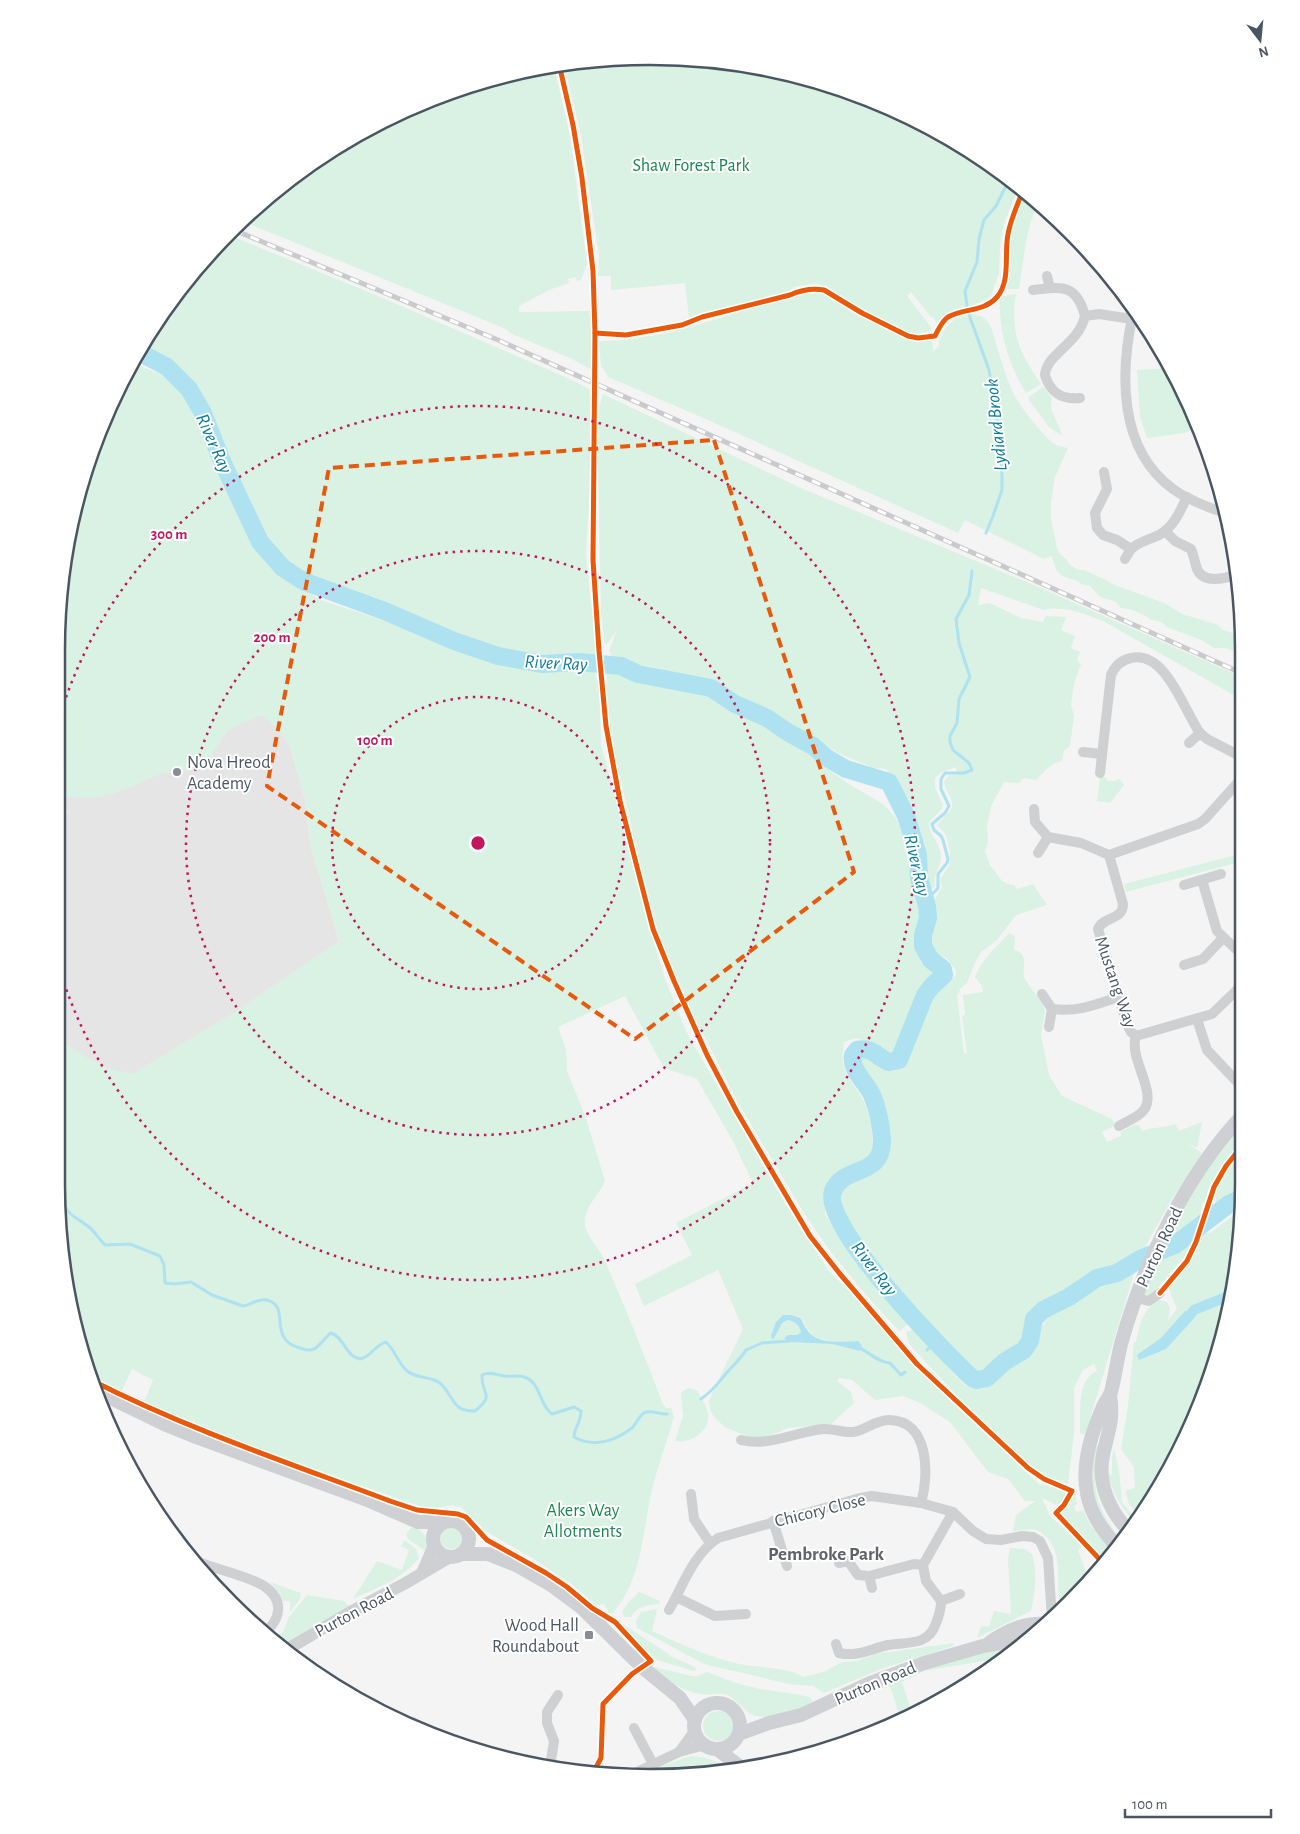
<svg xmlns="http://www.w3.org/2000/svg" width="1300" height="1834" font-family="'Alegreya Sans',sans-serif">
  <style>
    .education { fill: #e6e5e6 }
    .green { fill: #d9f2e3; fill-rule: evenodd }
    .water { fill: #aee2f0 }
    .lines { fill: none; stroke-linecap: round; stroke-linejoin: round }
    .stream { stroke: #aee2f0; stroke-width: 3 }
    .canal { stroke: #aee2f0; stroke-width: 10 }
    .river { stroke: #aee2f0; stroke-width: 18 }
    .minor { stroke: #ced0d2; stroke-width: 10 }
    .tertiary { stroke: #ced0d2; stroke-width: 12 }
    .secondary { stroke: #ced0d4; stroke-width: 14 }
    .rail-casing { stroke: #c9cacc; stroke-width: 5 }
    .rail { stroke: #fff; stroke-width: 3; stroke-dasharray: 9; stroke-linecap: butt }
    .cycleway-casing { stroke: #fff; stroke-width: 8 }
    .cycleway { stroke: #e8590c; stroke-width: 5 }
    .marked { fill: none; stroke: #e8590c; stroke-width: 4; stroke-dasharray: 10 6; stroke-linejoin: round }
    .ring { fill: none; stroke: #c2185b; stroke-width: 2.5; stroke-dasharray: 2.5 5 }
    .poi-dot { fill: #868d94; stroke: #fff; stroke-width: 2 }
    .labels { text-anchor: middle; stroke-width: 4; stroke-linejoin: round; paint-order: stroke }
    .park-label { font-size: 18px; fill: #17864f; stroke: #fff }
    .poi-label { font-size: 18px; fill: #4a5661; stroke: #fff; text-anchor: start }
    .street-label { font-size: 18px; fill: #4a5661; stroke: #fff }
    .water-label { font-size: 19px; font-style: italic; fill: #0c7c9b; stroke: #fff }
    .neighbourhood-label { font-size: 19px; font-weight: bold; fill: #5f6368; stroke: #fff }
    .rim { fill: none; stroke: #4a5661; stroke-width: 2.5 }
    .centre { fill: #c2185b; stroke: #fff; stroke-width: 2.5 }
    .ring-label { font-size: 15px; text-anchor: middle; font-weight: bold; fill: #c2185b; stroke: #fff; stroke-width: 4; stroke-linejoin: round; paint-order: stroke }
  </style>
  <rect width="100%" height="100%" fill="#f4f4f4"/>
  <polygon class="education" points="68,534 247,720 262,715 278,729 290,746 305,799 310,844 339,941 340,952 93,1104 56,1095 56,853 68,811 56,808 56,650"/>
  <g class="green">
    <polygon points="689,58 803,76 912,117 1011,179 1019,186 1004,224 1000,243 999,274 990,298 945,316 937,325 934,318 930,316 911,292 907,296 931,327 930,330 922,335 911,335 856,307 829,287 815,283 794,287 789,292 689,318 685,283 611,290 611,276 598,276 599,256 581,136 564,63 572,61"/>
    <polygon points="554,66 570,136 587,264 581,280 577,281 576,277 568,279 569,283 549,290 519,306 519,312 591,311 594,326 592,370 572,359 512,334 506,329 242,221 258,204 353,136 459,88"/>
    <path d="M1025,192L1038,204C1025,231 1024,259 1019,289H1006C1010,275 1008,263 1009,249C1011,228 1019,211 1025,192Z"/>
    <polygon points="229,235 371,293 570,379 591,390 590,491 586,553 597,661 565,661 539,659 521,657 499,651 455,637 387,610 306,574 292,566 274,549 263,531 248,495 186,377 153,351 140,347 179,288"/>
    <path d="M816,291L825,293L850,311L911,341L932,338L933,352L939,346C939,323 971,303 987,321C994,329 995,343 999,353C1003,367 1008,383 1015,396C1021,408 1043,435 1053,443C1057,446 1063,447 1068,448L1055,477L1051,502V519L1057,548L1059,553L1067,560L1069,564L1078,570H1084L1106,580L1112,584L1164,603L1182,614L1212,623L1218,625L1223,630L1239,635V652L1235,653C1229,647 1221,648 1214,648C1200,637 1183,634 1167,627C1166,626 1163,623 1161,622C1158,620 1153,621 1150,619C1141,613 1132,609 1121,608L1116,602L1100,597L1090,586L1081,584C1075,577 1063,580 1057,571C1055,567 1053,560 1052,556L1044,559L965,520L958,533L708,420L608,377L601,365L599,341C674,341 744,305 816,291Z"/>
    <path d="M1014,294L1017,295L1015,298C1011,336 1020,353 1041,384L1026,393C1009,366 998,329 1000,297Z"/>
    <path d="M131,362L162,375L179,390L200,422L237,509L268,560L287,579L321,600L409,629L469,653L505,663L550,666H593L599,687L601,744L644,908L665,979L687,1033L787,1207L829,1271L878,1319L975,1424L1040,1485L1043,1484L1064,1491L1067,1494L1061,1503L1056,1505L1042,1498L1050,1516L1083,1546L1078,1550L1089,1580L1063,1608C1052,1593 1066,1563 1049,1540C1046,1537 1041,1532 1037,1530C1030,1528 1020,1531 1013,1531L1016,1515L1035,1501H1025L1008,1479L988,1472L950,1422L920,1403L903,1396L875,1400L852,1380L839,1378L837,1381L851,1392L854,1403L831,1424L788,1428L768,1437L752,1438L726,1428L715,1418L710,1410L709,1400L743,1329L718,1270L644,1306L635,1284L692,1255L676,1223L753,1183L733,1141L697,1079L664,1068L625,996L558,1027L566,1050L567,1071L586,1118L605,1181C600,1194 587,1204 585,1218C582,1232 599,1247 604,1259C625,1306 644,1354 662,1402L666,1408H671L674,1417C667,1442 658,1465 652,1490C642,1533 643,1577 613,1613H609L604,1604L597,1606L570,1583L529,1556L487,1532L461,1507L452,1505L437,1508L420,1506L399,1499C310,1468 222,1438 137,1400V1398L145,1400L153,1380L132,1369L122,1390L128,1394L127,1396L89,1376L77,1338L56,1184V1036C76,1052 107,1073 134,1073L236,1011L339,941L310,844L305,799L290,746L278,729L262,715L228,730L203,768L189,771L163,773L115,793L95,798L66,797L63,809L68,810L56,853V650L68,534L101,423ZM791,1315L804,1321C810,1344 838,1343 857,1341L862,1346L860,1351L832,1344L788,1342L784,1338L788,1335H797L801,1332C799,1324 795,1322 788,1320L782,1323Z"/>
    <polygon points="1170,368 1183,388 1199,427 1184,433 1147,438 1140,417 1137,370"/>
    <polygon points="1043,387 1052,398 1051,409 1063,436 1050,428 1029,400 1029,397"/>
    <path d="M603,394L801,488L1041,588L1239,676V698L1103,621C1085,614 1064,605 1044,610L981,588L978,605L990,603L1021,618L1043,622L1046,616L1066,617L1061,630L1075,636L1071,648L1080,652L1077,660L1081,664L1074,683L1071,705L1074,716L1070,746L1064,751L1062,761C1050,763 1044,772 1036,780L1024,778L1019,783L1004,782L991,806L987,826L988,842L985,851L990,865L1002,881L1011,885H1014L1017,889L1033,884L1047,905L1016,915L997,940L981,952L975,963L967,983L959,990L960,992L957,995L964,1054L967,1053L962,1016L965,1015L963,995L983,992L982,986L975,977C984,955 995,950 1009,933L1015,936L1014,950C1031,954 1020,968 1025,979C1031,990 1041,998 1045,1010L1041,1035L1049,1075L1062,1096L1112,1119L1116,1125L1102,1132L1107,1142L1121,1136L1120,1132L1134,1125H1139L1142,1131C1155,1126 1163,1129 1175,1124L1179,1131L1202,1122L1197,1148L1187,1143L1202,1153L1169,1204L1138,1260L1085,1435L1080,1433C1081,1412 1076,1380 1097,1371L1094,1364L1083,1370L1074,1388V1433L1068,1485L1059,1483L1034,1470L974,1414L909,1344L906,1332L925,1325C939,1338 933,1337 939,1352C943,1365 956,1377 966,1386L976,1385L1004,1367L1030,1354L1040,1329L1053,1311L1068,1303L1083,1287L1082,1280L1069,1291L1049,1298L1038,1304L1031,1313L1028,1329L1019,1343L1001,1354L982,1374H976L966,1366L863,1245L837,1201C840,1185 860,1183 872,1174C906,1148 874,1088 858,1061L862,1055L867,1054L889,1069C915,1063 916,1021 931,1001C938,991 948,983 956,975V970L946,958L937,954L933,950L929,939V933L936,909L935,899L942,887L940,879L949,866L950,853L946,835L937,825L952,808C954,798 945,792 944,782L949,775H957L956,767L942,772L935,778V788L943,805L941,810L929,822C929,836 939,840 941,855C942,866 933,871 935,886L930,891L927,890L923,879L924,864L906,802L886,769L874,768L838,753L750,702L653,667L614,661L609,651L617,630L606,645L604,642L601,610L597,415Z"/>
    <path d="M606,670L617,671L660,686L700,691L764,723L805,751L822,765L847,783L883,804L896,818L903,837L919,914L918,948L921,962L937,971C914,992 905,1025 895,1054L889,1055L878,1045L856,1038L844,1042C843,1051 841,1061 845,1070C848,1079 860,1093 865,1104C871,1117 873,1136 873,1151C860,1166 841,1174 825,1187V1214L845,1246L908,1324L901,1330H898L860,1288L828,1248L804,1213L737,1101L675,978L655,930L628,812L613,746L609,719Z"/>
    <polygon points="1100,777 1105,777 1108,781 1115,781 1119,779 1124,785 1110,803 1097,801"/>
    <polygon points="1240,854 1240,862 1126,892 1124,884"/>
    <polygon points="1238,1131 1242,1135 1242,1142 1211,1182 1202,1207 1194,1237 1187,1253 1152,1295 1150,1297 1144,1296 1154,1268 1161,1263 1166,1252 1169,1244 1168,1234 1180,1213 1208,1169"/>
    <polygon points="1242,1153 1242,1201 1216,1207 1215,1191 1228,1169"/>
    <path d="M1242,1209V1223L1224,1337L1183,1446L1139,1516L1129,1504L1125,1491L1135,1488L1134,1467L1121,1449L1128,1406L1134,1342H1136C1141,1322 1141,1312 1159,1300L1167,1302L1170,1309L1168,1320L1177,1309L1169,1289L1192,1258L1201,1233H1210Z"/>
    <path d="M689,1388L698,1391C701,1399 707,1406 708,1414C710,1431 691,1444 675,1441L683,1416L681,1393L684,1390Z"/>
    <path d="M1096,1445L1099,1446C1089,1487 1097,1510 1123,1542L1122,1544C1095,1511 1087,1487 1096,1445Z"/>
    <path d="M1114,1448L1119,1471L1122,1502L1137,1521L1135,1523C1122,1508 1113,1495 1108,1475L1112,1474V1457Z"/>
    <polygon points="1075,1494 1077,1504 1074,1506 1076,1512 1083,1510 1091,1526 1114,1553 1105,1563 1061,1515 1061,1512 1069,1503 1072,1495"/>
    <circle cx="451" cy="1538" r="11"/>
    <path d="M411,1528H417C426,1535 430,1540 427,1552L408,1539L406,1534Z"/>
    <path d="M404,1541H406L416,1549L419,1558C401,1580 378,1587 353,1599L377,1561L402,1570L409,1550L401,1546Z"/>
    <path d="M1010,1548L1025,1549L1032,1554C1038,1573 1035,1592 1031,1611L977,1638L981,1626L989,1627L994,1611L1011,1614L1008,1559Z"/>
    <polygon points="270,1582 301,1593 300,1599 290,1612 290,1601 283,1601 279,1592"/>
    <path d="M639,1592L660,1601L659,1604C646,1605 638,1606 631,1617H624L622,1612L627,1604Z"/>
    <polygon points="307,1595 344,1601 349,1606 281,1647 266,1636 270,1633 275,1639 283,1632 289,1617"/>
    <path d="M657,1609L652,1631C680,1644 709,1657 739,1664C754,1667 792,1668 803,1677L823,1672L843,1662L857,1661L875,1654L954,1643L953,1646L881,1669L824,1693L813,1686L789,1684L704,1664L637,1628L636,1621L641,1612Z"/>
    <polygon points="623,1624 673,1657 697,1668 696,1670 693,1671 651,1658 622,1625"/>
    <polygon points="1021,1644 1001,1658 924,1671 902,1682 913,1716 901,1721 891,1689 888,1686 883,1688 881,1685 929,1666"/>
    <path d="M650,1666L692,1676H697L707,1672C724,1679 742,1685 760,1689C770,1691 806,1695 811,1698L812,1701C803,1711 763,1722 751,1714C742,1709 737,1699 727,1695C719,1692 709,1696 700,1694C680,1691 666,1678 650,1666Z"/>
    <circle cx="718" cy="1726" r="15"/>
    <path d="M692,1756C708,1757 719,1762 732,1772C719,1774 709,1765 696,1765C687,1765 677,1769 668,1771L667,1773L653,1770L684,1758Z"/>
  </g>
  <g class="water">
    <polygon points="1185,1311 1195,1317 1166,1349 1139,1360 1137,1355 1161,1338"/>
    <path d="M783,1315H791L800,1318C803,1321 803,1324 806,1328C815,1345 842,1342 858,1341L862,1346L860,1351L832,1344L788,1342L784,1338L788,1335H797L801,1332C799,1324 795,1322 788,1320L782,1323L773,1340L771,1336L776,1322Z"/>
  </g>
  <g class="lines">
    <g class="stream">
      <polyline points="986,533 993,516 1002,490 1002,476 997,417 989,370 968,312 965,291 977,262 979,239 984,220 996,206 1010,178"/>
      <polyline points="926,901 938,888 938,874 947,863 948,859 943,840 941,836 934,830 932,824 945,813 949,806 941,789 941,779 945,773 964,773 972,770 969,763 953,750 950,742 950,736 957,723 959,699 970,677 959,643 956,619 969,595 972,571"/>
      <path d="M57,1190L62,1191C67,1199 63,1205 67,1210C72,1217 82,1221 89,1227C95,1232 99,1239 105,1245L130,1244L160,1256L164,1265L165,1283L174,1284L191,1282L212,1295L243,1306C253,1304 261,1296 272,1302C288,1311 269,1340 300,1348C305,1350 309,1351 314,1349C321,1345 325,1337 331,1333C345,1338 345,1356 360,1359C371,1357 375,1345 386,1342C395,1350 398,1363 407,1371C417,1379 431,1376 440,1383C454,1395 451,1412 475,1411C496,1394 481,1395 482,1375C489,1371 497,1375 505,1376C511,1377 518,1375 524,1377C541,1382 539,1405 552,1414L574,1407L581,1411C581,1423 574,1428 574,1437C594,1448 615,1441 632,1428C636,1424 639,1416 644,1413C651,1409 660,1415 667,1414"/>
      <path d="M857,1347C869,1351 876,1362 890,1363L901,1375L905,1372"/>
      <polyline points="927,1350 936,1342"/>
      <path d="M701,1399C717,1388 721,1378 733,1366C738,1360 742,1357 746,1350L762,1343L789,1341"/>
    </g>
    <polyline class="canal" points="1182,1324 1194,1310 1231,1295"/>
    <path class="river" d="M137,351L167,367L189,389L203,413L221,459L260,542L283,568L303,581L387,612L454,641L498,656L542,664L579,662L621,666L638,674L711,688L735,704L767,718L789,733L813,746L827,758L846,769L889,782L906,816L918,855L919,878L927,906L928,918L923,935V946L931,960L943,969L944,975L932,986L925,995L899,1060L889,1062C877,1057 871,1046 857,1050L853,1055C850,1070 866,1082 872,1095C878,1109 881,1125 882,1140C883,1178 843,1165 833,1191C820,1225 945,1353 972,1378L977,1380L987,1378L1004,1362L1024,1350L1030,1341L1034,1319L1043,1310L1069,1297L1097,1278L1117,1273L1142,1258L1175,1245L1229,1204L1242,1198"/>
    <g class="minor">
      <polyline points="1047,276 1050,288"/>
      <path d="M1033,290C1062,287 1076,283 1085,316"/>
      <path d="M1133,313C1120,373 1118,449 1173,489C1188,500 1207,507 1225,513"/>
      <path d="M1080,398C1063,400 1050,393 1045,375C1046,354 1079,344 1085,316L1099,314L1132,319"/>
      <path d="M1104,472L1107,489L1095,513L1097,528L1103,535L1117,540L1131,549C1140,541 1149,540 1159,535C1174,527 1180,511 1187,497"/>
      <path d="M1165,531L1175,541L1191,549C1194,556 1195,563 1197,569C1204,585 1226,578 1239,574"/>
      <polyline points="1125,559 1131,549"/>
      <polyline points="1189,743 1200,733 1207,739 1240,756"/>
      <polyline points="1083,752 1102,754"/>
      <path d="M1100,773L1111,675C1115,666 1121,660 1131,658C1166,650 1184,711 1200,733"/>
      <path d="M1240,780L1205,819L1198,824L1109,855L1123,904C1123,921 1103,916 1098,929L1127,1024L1131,1032L1136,1036L1212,1014L1241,986"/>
      <polyline points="1034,809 1035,822 1048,837 1038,853"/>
      <polyline points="1048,837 1081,843 1109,855"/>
      <polyline points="1202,880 1217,931 1241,954"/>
      <polyline points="1184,885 1221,874"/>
      <polyline points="1184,965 1203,959 1223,938"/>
      <polyline points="1042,994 1052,1009 1049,1027"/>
      <path d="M1052,1009C1079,1012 1094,1005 1119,997"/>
      <polyline points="1197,1019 1207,1050 1242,1087"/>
      <path d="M1119,1126C1127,1121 1137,1118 1143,1111C1159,1093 1128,1059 1136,1036"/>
      <polyline points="1136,1298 1149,1301 1160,1293"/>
      <path d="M741,1440C769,1447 795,1432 823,1429C833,1428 843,1433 853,1432C866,1430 875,1420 889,1420C930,1420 929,1476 921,1503"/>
      <polyline points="691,1494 694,1519 710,1543"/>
      <polyline points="773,1521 787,1566"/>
      <path d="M198,1562C218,1570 246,1575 264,1586C285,1600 281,1620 263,1634"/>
      <polyline points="839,1563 848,1561 858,1575 869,1576"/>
      <polyline points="872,1588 869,1576 914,1564 923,1565"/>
      <polyline points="676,1597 715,1616 746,1614"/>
      <polyline points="941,1601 960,1594"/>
      <path d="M669,1610C684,1584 692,1556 718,1538L860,1498L872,1496L921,1503L953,1512L973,1531L986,1539L1001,1540L1022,1536L1033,1537L1040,1541L1048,1558L1052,1619"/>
      <path d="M836,1644L839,1653C858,1657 870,1649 888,1645C907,1642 929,1646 936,1623C939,1616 941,1608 941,1601L926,1581L923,1565L953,1512"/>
      <polyline points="634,1728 653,1764"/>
      <polyline points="679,1752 695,1730"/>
      <polyline points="550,1767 554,1741 547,1723 547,1712 558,1695"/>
      <polyline points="635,1773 679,1752 705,1745"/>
    </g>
    <g class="tertiary">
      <polyline points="422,1573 434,1545"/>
      <polyline points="286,1650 354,1610 404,1584 450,1557"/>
    </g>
    <g class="secondary">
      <polyline points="94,1390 164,1424 196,1437 370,1501 418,1522 443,1522"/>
      <path d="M1110,1395C1114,1421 1108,1431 1103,1455C1097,1484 1110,1512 1130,1532"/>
      <circle cx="451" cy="1539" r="18"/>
      <path d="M1118,1548C1102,1530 1088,1511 1086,1486C1083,1461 1092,1432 1102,1409C1104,1403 1109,1398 1111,1392C1115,1377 1117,1360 1121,1344C1143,1265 1185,1176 1242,1116"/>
      <polyline points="461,1554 488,1554 516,1565 551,1585 582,1608 642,1667 680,1698 695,1720"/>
      <path d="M990,1642C1008,1630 1025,1622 1047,1624"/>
      <circle cx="717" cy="1726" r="23"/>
      <polyline points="739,1734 769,1723 801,1715 870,1683 924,1663 983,1646 1032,1637"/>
      <polyline points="717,1749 743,1769"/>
    </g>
    <g class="rail-casing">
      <polyline id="rail" points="234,230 498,340 1239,672"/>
    </g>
    <use href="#rail" class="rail"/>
    <g class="cycleway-casing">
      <g id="cycleway">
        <polyline points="559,64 573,125 582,178 593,271 595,333 593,560 599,651 606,726 620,801 653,929 674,981 707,1055 737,1112 810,1236 840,1274 917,1364 1028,1468 1044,1479 1072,1491 1064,1505 1056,1513 1104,1564"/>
        <path d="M595,333L626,335L682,325L702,317L790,295C801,290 812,288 824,290L862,313L908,336L918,338L935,336C938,330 942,321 948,317C964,308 984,312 997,297C1011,281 1004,253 1008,234C1011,218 1018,204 1023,190"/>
        <polyline points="1160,1293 1187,1261 1196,1242 1214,1187 1226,1166 1242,1146"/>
        <path d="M91,1380C187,1429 289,1463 390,1501L417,1510L458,1514L466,1517L487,1540L546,1573L567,1587L592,1608L615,1622L651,1661L632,1674L603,1704L601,1758L593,1773"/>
      </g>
    </g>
    <use href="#cycleway" class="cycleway"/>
  </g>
  <path class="marked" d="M714,440L854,872L635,1039L267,786L329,468Z"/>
  <g class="ring">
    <circle cx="478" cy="843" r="146"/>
    <circle cx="478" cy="843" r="292"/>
    <path d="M57 726A437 437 0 1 1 57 960"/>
  </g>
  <g class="poi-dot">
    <circle cx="177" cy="772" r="5"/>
    <rect x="584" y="1630" width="10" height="10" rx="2.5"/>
  </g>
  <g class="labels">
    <g class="park-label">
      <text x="691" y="171">Shaw Forest Park</text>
      <text x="583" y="1516">Akers Way<tspan x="583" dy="21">Allotments</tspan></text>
    </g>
    <g class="poi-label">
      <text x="187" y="768">Nova Hreod<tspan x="187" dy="21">Academy</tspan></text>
      <text x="579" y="1631" text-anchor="end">Wood Hall<tspan x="579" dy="21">Roundabout</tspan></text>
    </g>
    <g class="street-label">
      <text transform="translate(1116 982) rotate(71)" y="6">Mustang Way</text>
      <text transform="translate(1159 1247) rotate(-65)" y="6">Purton Road</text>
      <text transform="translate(820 1510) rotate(-14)" y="6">Chicory Close</text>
      <text transform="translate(354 1612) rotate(-28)" y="6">Purton Road</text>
      <text transform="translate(875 1683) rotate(-23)" y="6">Purton Road</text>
    </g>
    <g class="water-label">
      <text transform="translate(995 425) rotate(-96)" y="7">Lydiard Brook</text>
      <text transform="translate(215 443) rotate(66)" y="7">River Ray</text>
      <text transform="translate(556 662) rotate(3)" y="7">River Ray</text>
      <text transform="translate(918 865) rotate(77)" y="7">River Ray</text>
      <text transform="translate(875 1268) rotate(53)" y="7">River Ray</text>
    </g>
    <g class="neighbourhood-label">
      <text x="826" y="1560">Pembroke Park</text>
    </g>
  </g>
  <path d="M0 0H1300V1834H0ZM650 65H650A585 585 0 0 1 1235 650V1184A585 585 0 0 1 650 1769H650A585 585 0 0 1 65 1184V650A585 585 0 0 1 650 65Z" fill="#fff" fill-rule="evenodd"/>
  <path class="rim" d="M650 65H650A585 585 0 0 1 1235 650V1184A585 585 0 0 1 650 1769H650A585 585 0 0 1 65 1184V650A585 585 0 0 1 650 65Z"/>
  <circle cx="478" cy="843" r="8" class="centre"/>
  <g class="ring-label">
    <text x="169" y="539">300 m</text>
    <text x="272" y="642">200 m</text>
    <text x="375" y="745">100 m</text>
  </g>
  <g transform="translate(1260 40) rotate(164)" stroke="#ffffff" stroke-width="4" paint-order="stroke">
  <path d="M0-4L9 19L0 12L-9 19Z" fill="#4a5661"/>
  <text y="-8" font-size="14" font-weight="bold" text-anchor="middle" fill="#4a5661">N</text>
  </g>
  <path d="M1125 1809v8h146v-8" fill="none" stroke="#4a5661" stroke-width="2.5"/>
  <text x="1132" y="1809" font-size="15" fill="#4a5661" stroke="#ffffff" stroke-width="4" paint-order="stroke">100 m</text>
</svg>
